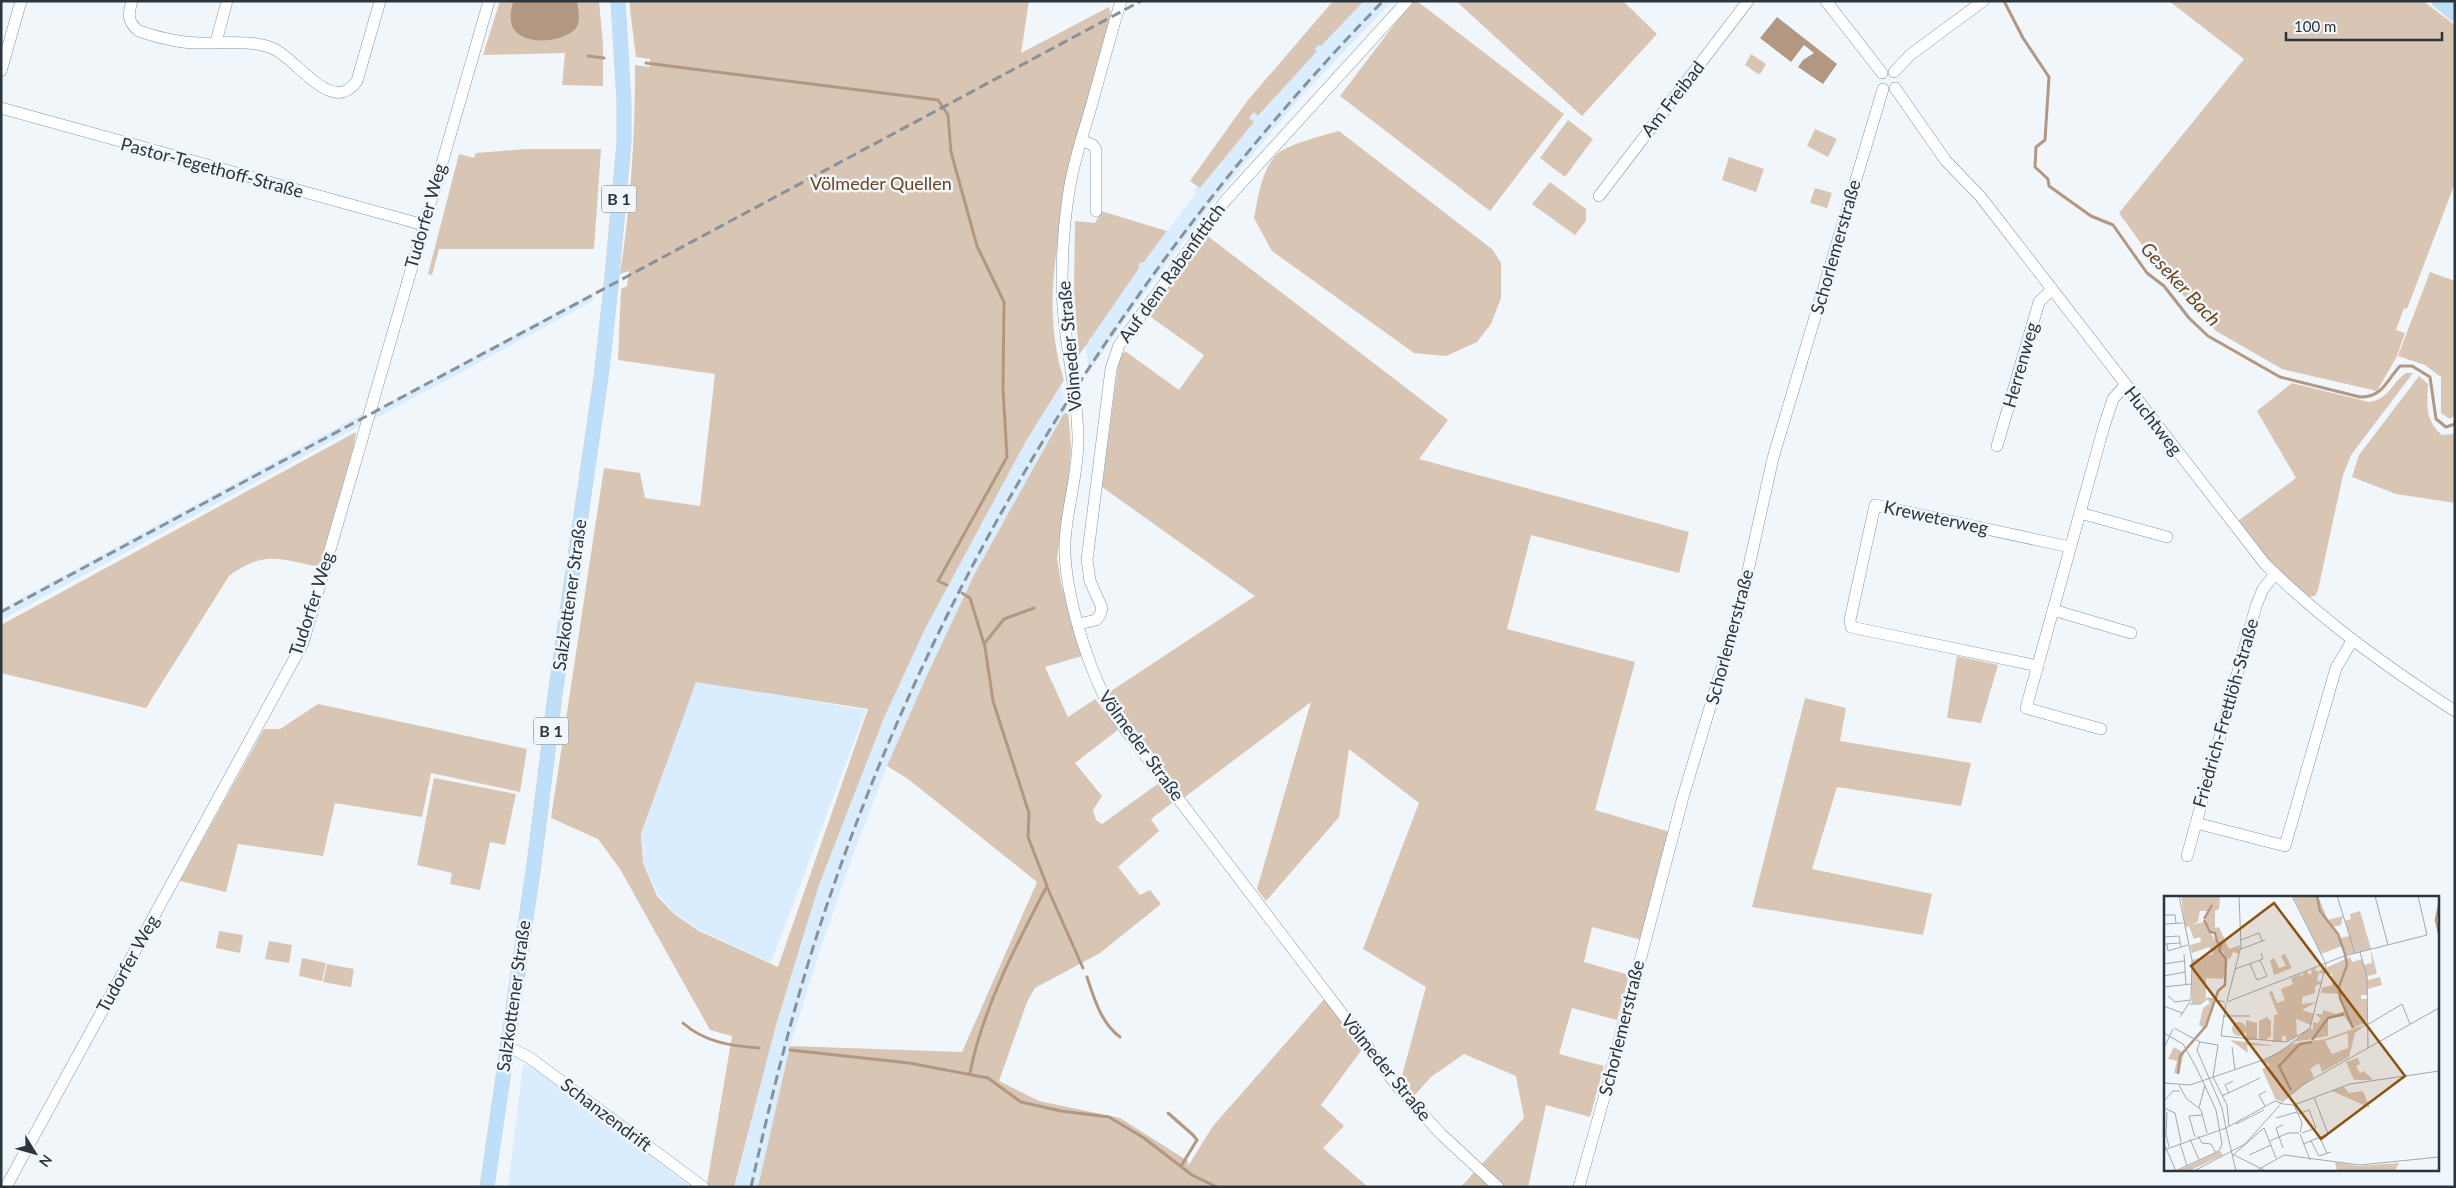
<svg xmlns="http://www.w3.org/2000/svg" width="2456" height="1188" font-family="Lato,sans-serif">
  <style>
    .built { fill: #d9edff }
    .green { fill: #d9c5b4; fill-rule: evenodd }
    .water { fill: #b29882 }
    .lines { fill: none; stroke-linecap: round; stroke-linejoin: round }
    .stream { stroke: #b29882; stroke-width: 3 }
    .minor-casing { stroke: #7d97ad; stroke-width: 12 }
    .major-casing { stroke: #d0d3d5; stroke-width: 15 }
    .minor { stroke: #fff; stroke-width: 11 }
    .major { stroke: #bedffa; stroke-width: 14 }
    .rail { stroke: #899198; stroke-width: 3; stroke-dasharray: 10 5; stroke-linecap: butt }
    .labels { text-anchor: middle; stroke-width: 5; stroke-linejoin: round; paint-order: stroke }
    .shield { fill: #f1f6fb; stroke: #666f77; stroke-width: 1 }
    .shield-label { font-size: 16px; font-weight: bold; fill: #2a353e }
    .street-label { font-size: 18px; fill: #2a353e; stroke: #f1f6fb }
    .park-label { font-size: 18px; fill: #6b4520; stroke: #f1f6fb }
    .water-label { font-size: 19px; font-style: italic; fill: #6b4520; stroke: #f1f6fb }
    .inset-river { fill: none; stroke: #b29882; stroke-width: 2.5 }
    .inset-road { fill: none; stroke: #a1a9af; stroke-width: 1 }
    .view { fill: #8e5310; fill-opacity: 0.15; stroke: #8e5310; stroke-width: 2.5 }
    .inset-edge { fill: none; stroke: #2a353e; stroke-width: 2.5 }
  </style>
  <rect width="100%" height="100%" fill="#f1f6fb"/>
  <g class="built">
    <polygon points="1364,1 1392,1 1298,100 1213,202 1124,321 1089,373 1085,345 1140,268 1137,266 1141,261 1143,263 1196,193 1194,191 1197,186 1200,188 1254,122 1249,118 1254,112 1259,116 1316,51 1315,49 1318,44 1321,46"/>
    <polygon points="594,292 593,301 372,420 375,410"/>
    <polygon points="1061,385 1066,410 974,575 928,673 887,766 853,855 818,956 790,1046 758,1187 734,1187 776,1025 819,885 884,718 925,629 1026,441"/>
    <polygon points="368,411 365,423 1,620 1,609"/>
    <polygon points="696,681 866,710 771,963 698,929 673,912 658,894 643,862 642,833"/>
    <polygon points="523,1064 534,1068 691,1187 508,1187"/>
  </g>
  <g class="green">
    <polygon points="500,1 513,1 511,9 578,22 577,1 599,1 603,45 603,86 562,85 565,53 483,55"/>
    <path d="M629,1H1029L1021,53L1109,7L1111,17C1100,61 1089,104 1079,147C1060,223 1039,303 1064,380L1026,441L925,629L884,718L819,885L776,1025L734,1187H711L707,1184L732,1036L710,1030L620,869L598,839L551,818L604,468L640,473L645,498L700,506L715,374L618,360L621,289L627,286L629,271L620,274C631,204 635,136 635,65L650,67V59L636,57ZM696,682L868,709L778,967L699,931L674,914L657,896L643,863L641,834Z"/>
    <polygon points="1333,1 1364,1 1321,46 1318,45 1315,49 1317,51 1258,116 1254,112 1249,118 1254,122 1200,188 1190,181 1248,100"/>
    <polygon points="1412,1 1417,1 1564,114 1490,211 1340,96"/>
    <polygon points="1456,1 1623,1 1657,34 1582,116"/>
    <polygon points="2169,1 2423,1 2455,25 2455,183 2407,309 2404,308 2396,330 2405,333 2397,356 2377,391 2282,369 2216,331 2161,271 2119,213 2244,59"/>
    <polygon points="1751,54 1766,64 1761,73 1758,74 1745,65"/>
    <polygon points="1568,120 1593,139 1565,177 1540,158"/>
    <polygon points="1815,129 1837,139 1828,157 1807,146"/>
    <path d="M1339,131L1493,250L1501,263V298L1491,324L1477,342L1446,356L1414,353L1272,251L1254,218C1258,198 1261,173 1275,156C1284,145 1325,135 1339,131Z"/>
    <polygon points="527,149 601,149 594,249 439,249 432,275 428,274 459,154 474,158 476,153"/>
    <polygon points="1729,157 1764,169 1756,192 1722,180"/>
    <polygon points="1550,182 1586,209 1586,221 1575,235 1532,204"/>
    <polygon points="1815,188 1832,193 1827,208 1810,203"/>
    <polygon points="1101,211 1167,231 1143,263 1141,262 1138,265 1140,267 1079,355 1074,289 1075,221 1095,223"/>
    <polygon points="1205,234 1448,420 1419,459 1689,532 1679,573 1531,535 1507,629 1635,662 1595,810 1670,832 1642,940 1592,927 1584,962 1629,975 1617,1020 1572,1008 1559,1054 1604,1066 1590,1117 1546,1105 1528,1187 1502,1187 1480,1166 1524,1118 1516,1076 1464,1054 1431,1077 1412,1098 1400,1083 1426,987 1363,949 1419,803 1349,749 1339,817 1266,901 1257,889 1311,702 1185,797 1108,693 1255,596 1102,487 1119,358 1125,351 1179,390 1204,355 1148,315"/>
    <polygon points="2430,272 2455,281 2455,415 2450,419 2441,413 2441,377 2425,365 2398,356"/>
    <path d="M2406,373H2413L2351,455L2343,475L2318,590L2315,596L2307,597L2273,566L2238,521L2296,478L2257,411L2292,383L2369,402C2391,398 2390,384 2406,373Z"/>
    <path d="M2419,376L2428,384C2427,404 2425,421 2442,435L2455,434V503L2396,494L2352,477L2359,455Z"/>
    <polygon points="1068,411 1071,445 1069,481 1057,558 1061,583 1082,656 1045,667 1068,717 1095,699 1119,729 1075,763 1102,796 1093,810 1096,820 1102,824 1159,783 1173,802 1151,819 1159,831 1118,867 1140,895 1150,890 1161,904 1100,953 1035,988 1027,1002 999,1081 1039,1101 1120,1118 1188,1161 1188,1166 1213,1126 1326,997 1363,1048 1321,1105 1344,1126 1323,1148 1368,1187 758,1187 790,1046 962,1052 1037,882 908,779 887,766 928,673 974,575 1063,415"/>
    <path d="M356,432L353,449L319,567C281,559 263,550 229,576L146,708L1,673V625Z"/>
    <polygon points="1957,656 1998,665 1981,723 1947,718"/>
    <polygon points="1805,698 1846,708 1840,741 1971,763 1961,806 1837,787 1812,869 1932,894 1923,935 1752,907"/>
    <polygon points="318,704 527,749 520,792 431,773 422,817 335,803 323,856 238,844 226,892 180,881 264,729 280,729"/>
    <polygon points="434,778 516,794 505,845 490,842 480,890 450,884 452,873 417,865"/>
    <polygon points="219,931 243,935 240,953 216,948"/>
    <polygon points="269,941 292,945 289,963 265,959"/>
    <polygon points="302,958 326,963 322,981 299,976"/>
    <polygon points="327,964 354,969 351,987 323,982"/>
    <polygon points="1476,1170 1493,1187 1461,1187"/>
  </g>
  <g class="water">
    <path d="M513,1H577C578,9 581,21 576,28C564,43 523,46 513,28C509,20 511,10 513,1Z"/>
    <polygon points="1777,17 1837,64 1823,84 1798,67 1803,60 1814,53 1804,45 1791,62 1760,38"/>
  </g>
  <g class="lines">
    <g class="stream">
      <path d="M2004,1L2023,38L2049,77L2045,140L2036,147L2035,167L2048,179L2049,186L2091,216L2113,225L2147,273L2164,286L2189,318L2208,336L2280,377L2360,397C2383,397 2386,381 2400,366H2412L2430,377L2436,419L2446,427L2455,424"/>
      <polyline points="588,56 604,58"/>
      <polyline points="646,63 938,100 948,115 951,152 977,246 1004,302 1003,389 1007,457 938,581 947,585"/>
      <path d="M962,593L970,598L985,647L993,701L1029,813L1028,837L1047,886C1017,943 982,1010 970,1073"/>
      <polyline points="984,644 1004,619 1034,608"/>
      <polyline points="1047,887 1083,968"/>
      <path d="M1087,977C1094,998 1101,1023 1120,1037"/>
      <path d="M683,1023C704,1042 731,1046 759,1048"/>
      <polyline points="790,1050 909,1063 988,1078 1021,1102 1061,1111 1109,1117 1144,1138 1192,1175 1217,1187"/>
      <polyline points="1168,1113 1193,1135 1197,1140 1181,1166"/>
    </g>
    <g class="minor-casing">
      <g id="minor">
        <path d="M132,1C128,14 127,22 139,31C158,38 185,44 206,43C226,43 255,40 274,49C298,60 332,116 357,81L380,1"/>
        <path d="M1121,1C1110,36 1101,72 1091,107C1083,134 1073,163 1069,191C1064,222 1062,254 1062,285C1062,337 1078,388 1078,440C1078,474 1067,507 1065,541C1063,590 1089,675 1116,717L1398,1087L1441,1134L1498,1187"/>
        <polyline points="1826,1 1882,73"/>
        <polyline points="216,42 227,1"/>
        <polyline points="1,71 21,1"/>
        <polyline points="1894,72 1910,55 1983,1"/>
        <path d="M1895,88L1946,161L1980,196L2265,564C2323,621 2387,667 2455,711"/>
        <polyline points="1,108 424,225"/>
        <polyline points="1081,140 1093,145 1096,150 1096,211"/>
        <polyline points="1599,196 1748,1"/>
        <polyline points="1997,446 2039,302 2052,289"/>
        <polyline points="2080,513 2167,537"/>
        <polyline points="2053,610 2131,633"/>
        <polyline points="1079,624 1096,620 1100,615 1102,608 1090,581 1087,560 1111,369 1119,345 1225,201 1407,1"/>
        <polyline points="2038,666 1851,627 1850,620 1875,505 2070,547"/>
        <polyline points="2101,729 2026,708 2104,426 2113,399 2125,385"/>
        <polyline points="2196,823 2285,846 2336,668 2352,641"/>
        <polyline points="2187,856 2256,606 2263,589 2275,574"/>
        <polyline points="507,1046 530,1058 703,1187"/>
        <polyline points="6,1187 303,643 489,1"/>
        <polyline points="1579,1187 1607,1087 1683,797 1739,611 1773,458 1883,89"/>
      </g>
    </g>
    <g class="major-casing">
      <g id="major">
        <polyline points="2439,1 2455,14"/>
        <polyline points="487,1187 534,864 555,695 601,377 611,287 624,142 624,102 618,1"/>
      </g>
    </g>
    <use href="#minor" class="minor"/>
    <use href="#major" class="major"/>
    <g class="rail">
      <polyline points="1,612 1141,1"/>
      <path d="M751,1187C773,1089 797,991 830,896C945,560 1136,256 1383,1"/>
    </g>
  </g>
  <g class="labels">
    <g class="shield">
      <rect x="601.5" y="185.5" width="35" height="27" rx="4"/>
      <rect x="533.5" y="717.5" width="35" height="27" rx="4"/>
    </g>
    <g class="shield-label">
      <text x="619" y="205">B 1</text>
      <text x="551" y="737">B 1</text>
    </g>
    <g class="street-label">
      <text transform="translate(1673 99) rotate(-52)" y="6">Am Freibad</text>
      <text transform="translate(212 168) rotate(15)" y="6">Pastor-Tegethoff-Straße</text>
      <text transform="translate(426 216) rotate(-74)" y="6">Tudorfer Weg</text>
      <text transform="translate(1836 247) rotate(-74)" y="6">Schorlemerstraße</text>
      <text transform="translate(1172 273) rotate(-54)" y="6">Auf dem Rabenfittich</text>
      <text transform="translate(1070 346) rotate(-95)" y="6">Völmeder Straße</text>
      <text transform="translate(2021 365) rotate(-74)" y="6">Herrenweg</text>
      <text transform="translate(2153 421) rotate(52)" y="6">Huchtweg</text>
      <text transform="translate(1936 518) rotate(12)" y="6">Kreweterweg</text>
      <text transform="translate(570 595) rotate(-82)" y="6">Salzkottener Straße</text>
      <text transform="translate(312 604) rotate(-72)" y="6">Tudorfer Weg</text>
      <text transform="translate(1730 637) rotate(-75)" y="6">Schorlemerstraße</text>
      <text transform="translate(2226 713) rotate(-74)" y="6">Friedrich-Frettlöh-Straße</text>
      <text transform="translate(1141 746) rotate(54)" y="6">Völmeder Straße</text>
      <text transform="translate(128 964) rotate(-61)" y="6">Tudorfer Weg</text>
      <text transform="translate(514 996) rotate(-82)" y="6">Salzkottener Straße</text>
      <text transform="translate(1622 1028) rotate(-76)" y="6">Schorlemerstraße</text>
      <text transform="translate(1386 1068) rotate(51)" y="6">Völmeder Straße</text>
      <text transform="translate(606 1115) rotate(37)" y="6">Schanzendrift</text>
    </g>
    <g class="park-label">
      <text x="881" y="190">Völmeder Quellen</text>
    </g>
    <g class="water-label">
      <text transform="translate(2181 284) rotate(47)" y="7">Geseker Bach</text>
    </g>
  </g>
  <g transform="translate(2164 896)">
    <rect width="275" height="275" fill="#f1f6fb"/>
    <path d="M17,0H56L55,13L51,15V32L55,31L65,53L76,49L75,58L69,56L66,63L62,61L59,55L55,54L58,48L53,46L52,37L46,35L41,25L43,15H36L34,26L27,29L40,26L52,46L56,49L54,53L58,55L63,70L59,83L42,82V102L36,108L28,107V64L49,58L45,51L28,57L26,49L37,46L36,41L30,43L25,30L21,32ZM129,0H154L164,24L179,20L177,29L168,31L175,42L186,40L181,25L187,23L186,18L196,15L207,53L182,59L178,50L157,58ZM207,53L213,78L203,80L204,84L216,81L218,89L203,93V99H197V103H203V126L189,132L180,120L164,123V140L130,146L146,132L149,134V126L153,127L157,123L151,118H159V114L172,118L180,115L176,98L157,97L158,92L168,89V78L155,77L153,84L159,87L151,90V97L138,101V108L153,106L138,114L150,118L147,129L132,123L133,140L122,145V140H118V146H109L110,119H114L105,96L108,95L113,107L121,104L117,93L129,88L127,82L136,78L138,82L139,77L143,75L145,79L148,77L147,74L151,72L153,76L186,61L188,66L198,63L200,69L208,67ZM121,58L128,72L110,79L106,64L110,62L115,72L122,70L117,60ZM43,103H49V114L40,132L35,129L39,112L46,107ZM103,121L107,125V140L100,145L95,142V125ZM82,124L93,127V144H82ZM68 133a7 7 0 1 1 14 0a7 7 0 1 1-14 0ZM203,128L191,137L185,161L158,176L155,167L146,173L150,181L118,205L112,204L98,173L106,169L99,165L127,148L161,143ZM184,137V152L168,158L161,145ZM66,144L107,149L106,150L83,149L84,157ZM10,151L20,157L15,178L10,177L13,165L4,163ZM194,162L196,168L192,170L196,177L200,175L209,184H190L182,166ZM180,191L185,197L199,195L206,212L168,195ZM56,255L59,259L25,275H13ZM171,266L194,270L235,267L231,275H173Z" fill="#d9c5b4" fill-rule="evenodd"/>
    <path class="inset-river" d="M153,0L156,15L174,38L181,58L183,69L175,91L176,102L189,132M275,9L272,24L275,37M40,23L48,9M148,144L164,122L180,118M14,178L16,160L42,130L54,95L61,89L62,63L55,54L57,48L53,46L51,37L46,36L40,24M127,194L115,170L136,148L148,146"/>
    <path class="inset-road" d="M15,0L28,64L27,104L16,121M173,0L191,57M211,0L224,49M0,19H11L12,27M0,28L19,27M0,41L15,40L17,51M77,44L95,37L98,45M0,48L16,47M3,48L4,55L24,49M77,53L101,44M196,56L203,81L204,152M20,58L22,89M0,68L20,65M86,68L93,84L103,80L96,64M71,73L99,63L97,57M0,80L21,76M0,91L27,88M4,100L11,106L26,104M63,105L77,50L75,0M63,106L180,60L263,39L254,0M62,107L57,140L122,146L144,134M26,108H36L44,102L61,106M0,110L18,117M59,120H86M203,129L238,108L246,128M10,132L36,146L54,149L49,181L63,209L65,230M0,137L19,148L33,173L52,214L58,248L55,255L11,275M68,151L71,174M0,152L9,133M0,187L26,189L99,164L117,156L146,132L162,68L128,0M15,189L22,202L37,214L43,237M65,197L61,189L69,185M58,200L96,182M0,205L9,195H16M118,206L140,188L275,112M119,208L130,209L186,188L275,175M130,209L138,227L136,236M101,210L95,199L102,195M0,212L11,217L17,246M35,212L41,189M3,216L2,238L5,251M134,218L145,214L152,232L138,237M112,222L133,216M72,228L100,214M119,229L112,232L119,252M136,238L146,264M34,240L38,247L47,248L52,257M31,241L25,220L39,219M156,242L163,257M26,243L35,264M106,245L124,237H135M147,245L155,260L167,256M16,247L23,270M0,248L12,275M139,248L164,238L150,201M0,254L62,232L58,212L33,154L36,146M68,258L72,275M69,259L100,232L112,262M85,259L107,249M30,275L81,248L116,209M92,275L120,259L196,269L275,261M102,275L68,258L62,232L111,205L119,208L115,206"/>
    <path class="view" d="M110,7L241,180L157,243L27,70Z"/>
    <rect width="275" height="275" class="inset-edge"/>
  </g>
  <rect width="2456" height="1188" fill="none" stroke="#2a353e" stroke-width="5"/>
  <g transform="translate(35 1153) rotate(127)" stroke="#f1f6fb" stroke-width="4" paint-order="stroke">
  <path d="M0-4L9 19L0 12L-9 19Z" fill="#2a353e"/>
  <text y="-8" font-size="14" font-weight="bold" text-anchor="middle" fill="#2a353e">N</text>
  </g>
  <path d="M2286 32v8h156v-8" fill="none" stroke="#2a353e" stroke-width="2.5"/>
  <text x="2294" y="32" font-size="15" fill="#2a353e" stroke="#f1f6fb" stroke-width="4" paint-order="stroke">100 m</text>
</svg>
